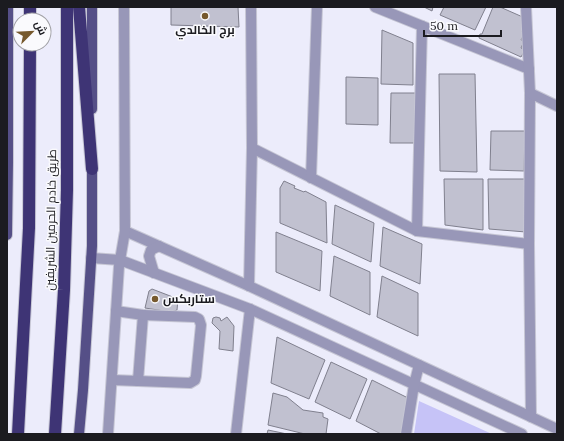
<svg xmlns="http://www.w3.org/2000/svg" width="564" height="441" font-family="Lora,Cairo,serif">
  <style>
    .green { fill: #c6c3f7 }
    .building { fill: #c1c1d0; stroke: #80808e }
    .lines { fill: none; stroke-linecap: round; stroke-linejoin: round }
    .minor-casing { stroke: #c6c6d4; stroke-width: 12 }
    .major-casing { stroke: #c6c6d4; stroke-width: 12 }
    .highway-casing { stroke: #c6c6d4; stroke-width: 14 }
    .minor { stroke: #9897b8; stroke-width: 10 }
    .major { stroke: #554f87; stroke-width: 10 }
    .highway { stroke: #3e3475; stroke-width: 12 }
    .poi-dot { fill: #76592d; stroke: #fafafd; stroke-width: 1.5 }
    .labels { text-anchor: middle; stroke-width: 3; stroke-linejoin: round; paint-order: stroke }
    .poi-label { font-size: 12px; font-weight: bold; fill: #1b1b20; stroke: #fafafd }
    .street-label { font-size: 12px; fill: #1b1b20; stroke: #fafafd }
  </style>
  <rect width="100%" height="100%" fill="#ececfb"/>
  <polygon class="green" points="419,401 492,434 414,434"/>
  <g class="building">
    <polygon points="171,7 238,7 239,27 171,25"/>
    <polygon points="424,7 433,7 432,11"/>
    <polygon points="444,7 486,7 475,30 440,15"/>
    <polygon points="493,7 500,7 525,18 522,26 524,26 522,32 524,34 521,40 524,41 521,48 525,50 521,57 479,38 480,34 482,34"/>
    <polygon points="382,30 413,43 413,85 381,84"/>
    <polygon points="439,74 475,74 477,172 440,171"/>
    <polygon points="346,77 378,78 378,125 346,124"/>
    <polygon points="391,93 419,93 418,143 390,143"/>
    <polygon points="491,131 525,131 524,171 490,170"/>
    <polygon points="444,179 483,179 483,230 445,225"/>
    <polygon points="488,179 525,179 526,232 489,229"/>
    <polygon points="284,181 295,186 294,188 304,192 305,191 326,202 327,243 280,223 280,188"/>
    <polygon points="335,205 374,223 371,262 332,244"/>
    <polygon points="383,227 422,244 420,284 380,266"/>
    <polygon points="276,232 322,251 320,291 276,272"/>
    <polygon points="334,256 370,272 370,315 330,296"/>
    <polygon points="382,276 418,293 418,336 377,317"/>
    <polygon points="152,289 178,299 177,310 171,312 145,308 149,291"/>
    <polygon points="216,317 220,318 221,321 227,317 234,326 233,351 219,349 220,331 212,323 213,318"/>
    <polygon points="277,337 325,360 309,399 271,383"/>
    <polygon points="331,362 367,379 350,419 315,402"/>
    <polygon points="372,380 408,398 402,434 381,434 356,421"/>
    <polygon points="273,393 287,397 303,410 323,413 323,417 328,419 326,434 305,434 268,425"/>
    <polygon points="268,430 287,434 267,434"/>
  </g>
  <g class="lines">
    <g class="minor-casing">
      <g id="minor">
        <polyline points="375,7 529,69"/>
        <polyline points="526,7 530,93 529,244 531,417"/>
        <polyline points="530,93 557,106"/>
        <polyline points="252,148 417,231 529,244"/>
        <polyline points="311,178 317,7"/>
        <polyline points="125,231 249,286 557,429"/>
        <polyline points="417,231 422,26"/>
        <polyline points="91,258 120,260 250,309 522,434"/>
        <polyline points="154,273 149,256 151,250 159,246"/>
        <polyline points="249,286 252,148 251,7"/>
        <polyline points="112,380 138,381 143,315 116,311"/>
        <polyline points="138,381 190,383 195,380 196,376 201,325 199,319 195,317 143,315"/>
        <polyline points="108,434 119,266 125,231 124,7"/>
        <polyline points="236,434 250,309"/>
        <polyline points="406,434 414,385 419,365"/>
      </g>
    </g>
    <g class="major-casing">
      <g id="major">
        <polyline points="92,109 92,7"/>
        <polyline points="7,235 8,162 8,7"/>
        <polyline points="79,434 83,390 92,246 92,163"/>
      </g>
    </g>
    <g class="highway-casing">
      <g id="highway">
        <polyline points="79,7 92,169"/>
        <polyline points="30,20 30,7"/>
        <polyline points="18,434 29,228 30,44"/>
        <polyline points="55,434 64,290 67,190 67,7"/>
      </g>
    </g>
    <use href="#minor" class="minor"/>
    <use href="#major" class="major"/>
    <use href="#highway" class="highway"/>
  </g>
  <g class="poi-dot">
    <circle cx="205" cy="16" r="4"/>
    <circle cx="155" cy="299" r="4"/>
  </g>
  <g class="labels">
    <g class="poi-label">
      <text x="205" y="34">برج الخالدي</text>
      <text x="163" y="303" text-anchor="start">ستاربكس</text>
    </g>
    <g class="street-label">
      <text transform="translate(51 220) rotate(-89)" y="4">طريق خادم الحرمين الشريفين</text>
    </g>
  </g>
  <rect width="564" height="441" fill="none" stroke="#1b1b20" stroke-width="16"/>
  <g transform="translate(32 32) rotate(66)"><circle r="19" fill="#fafafd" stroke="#a1a1a5"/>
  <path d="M0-3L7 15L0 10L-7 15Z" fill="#76592d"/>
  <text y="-6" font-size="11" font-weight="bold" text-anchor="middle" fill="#1b1b20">ش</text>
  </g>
  <path d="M424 30v6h77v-6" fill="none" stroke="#1b1b20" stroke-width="2"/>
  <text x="430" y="30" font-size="12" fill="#1b1b20" stroke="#fafafd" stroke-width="3" paint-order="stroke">50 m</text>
</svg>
